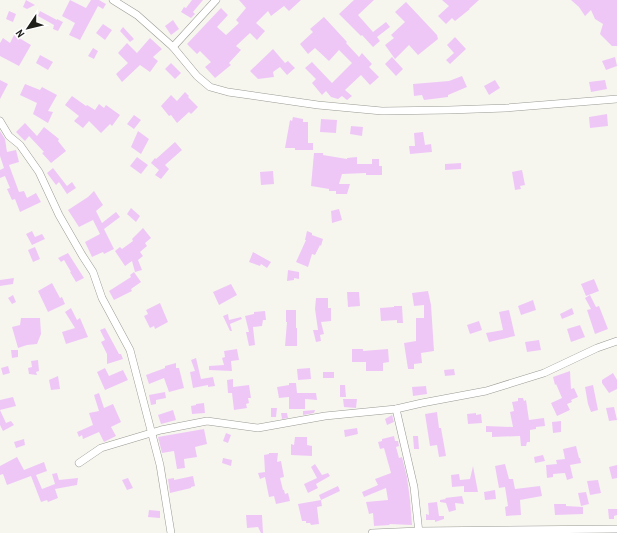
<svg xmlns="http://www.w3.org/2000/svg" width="617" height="533" font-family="'Archivo Narrow',sans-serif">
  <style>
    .building { fill: #efc7f7 }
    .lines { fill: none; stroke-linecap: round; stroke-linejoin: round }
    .minor-casing { stroke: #9a9a94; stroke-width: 8 }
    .minor { stroke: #fff; stroke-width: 7 }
  </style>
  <rect width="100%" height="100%" fill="#f6f6ef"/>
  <g class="building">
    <polygon points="26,0 35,5 27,9 23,7"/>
    <polygon points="70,0 86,8 91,0 99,0 106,4 103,9 98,6 80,40 69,35 75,23 62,16"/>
    <polygon points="192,0 203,0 193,12 195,14 191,18 181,12 184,7 186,8"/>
    <polygon points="239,0 301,0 289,11 284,6 271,16 268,11 256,23 265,31 257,40 250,33 236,46 241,50 229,63 231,65 215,78 205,67 211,62 200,51 197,54 187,44 221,8 228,15 217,27 226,35 239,23 236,20 246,8"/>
    <polygon points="354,0 374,0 358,15 373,32 386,22 390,27 377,37 380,41 373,47 362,35 361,36 339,14"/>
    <polygon points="442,0 479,0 469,9 470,9 455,21 452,18 446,24 438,16 449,6"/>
    <polygon points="571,0 617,0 617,46 612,46 600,34 603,24 595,19 591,10 585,16 579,7"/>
    <polygon points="406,2 437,35 438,39 418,55 409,45 395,59 385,45 394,38 391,35 405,22 395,12"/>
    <polygon points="9,11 16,14 13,22 6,19"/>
    <polygon points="40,11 57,20 57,19 63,22 58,31 53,29 54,25 38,16"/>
    <polygon points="324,17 347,42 346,43 359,57 362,53 372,64 369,67 379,77 370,85 361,75 345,90 352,96 347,100 342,96 338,99 331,97 326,91 322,95 312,83 316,79 305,68 312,62 332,83 352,63 339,50 329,61 315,48 308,54 300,44 313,32 310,29"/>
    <polygon points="173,20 179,29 171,35 165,26"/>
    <polygon points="103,24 112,30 105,40 96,33"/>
    <polygon points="123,27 134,39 130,42 120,31"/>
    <polygon points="14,35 31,45 19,66 0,56 0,43 3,38 10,43"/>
    <polygon points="455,37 466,49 450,64 446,60 454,53 447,45"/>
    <polygon points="150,38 162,49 153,57 158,61 150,72 140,65 122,82 116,74 128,63 118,53 127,43 137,53"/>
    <polygon points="93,48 98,51 94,59 88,56"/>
    <polygon points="273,49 285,63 288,61 295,68 287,75 280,67 273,72 274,77 258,79 250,71"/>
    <polygon points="40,55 53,62 48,70 36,63"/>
    <polygon points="392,57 403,69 396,76 385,64"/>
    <polygon points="615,57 617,66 606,70 602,61"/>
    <polygon points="171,63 181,73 175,79 165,69"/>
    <polygon points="462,76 467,87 448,95 448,97 424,100 422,95 414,96 413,84 449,81"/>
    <polygon points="0,80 8,84 0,99"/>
    <polygon points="495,80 500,88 489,95 484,86"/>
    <polygon points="605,80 607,89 591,92 589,82"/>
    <polygon points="25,84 40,90 42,87 57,95 48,111 53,112 48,123 33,114 37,103 20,95"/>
    <polygon points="185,92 189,96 188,97 198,107 191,114 189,112 177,123 171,115 169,116 161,106 171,95 177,101"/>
    <polygon points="72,96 86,106 87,105 95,110 99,104 104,108 106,105 120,115 112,126 110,124 101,133 89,121 83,128 74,121 79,116 65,105"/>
    <polygon points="607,114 608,126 590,128 589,117"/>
    <polygon points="134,115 141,120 134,129 127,124"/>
    <polygon points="293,117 303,119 303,122 308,122 308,143 313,143 313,150 295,150 295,148 285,148 290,120 292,121"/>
    <polygon points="321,119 337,120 336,133 320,132"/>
    <polygon points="25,123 37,136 44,127 59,139 58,141 66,151 51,163 42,153 44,152 29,136 25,141 16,132"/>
    <polygon points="351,126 363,127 362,136 350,134"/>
    <polygon points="0,131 5,139 7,152 16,150 19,162 9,165 19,192 24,191 27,198 36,193 41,202 20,212 15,199 12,200 7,189 10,188 5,176 0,178 0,170 4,168 0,156"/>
    <polygon points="138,131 149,139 141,154 131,147"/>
    <polygon points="423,132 425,145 431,144 432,152 410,154 409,146 415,146 414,133"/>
    <polygon points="175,142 182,150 165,165 169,169 161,179 155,175 159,170 151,163 155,158 156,159"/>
    <polygon points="314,153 323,153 323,155 347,159 347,158 357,157 357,164 372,164 372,159 379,159 379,166 382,166 382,175 366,175 366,173 342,174 339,184 350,184 347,194 336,194 336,191 329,191 329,189 311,186"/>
    <polygon points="137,157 148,165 141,174 130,166"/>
    <polygon points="461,163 461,169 445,170 445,164"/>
    <polygon points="53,168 67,186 72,182 76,188 67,194 59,182 56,185 47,173"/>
    <polygon points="522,170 525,185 520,186 521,189 515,190 512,172"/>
    <polygon points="273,171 274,184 261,185 260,172"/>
    <polygon points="94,191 103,205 96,211 102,223 116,212 120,217 104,229 114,249 104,254 103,252 92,257 85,242 100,234 93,220 79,227 68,210 88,197"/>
    <polygon points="131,208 140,216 136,222 127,214"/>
    <polygon points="339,209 342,220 332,223 331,211"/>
    <polygon points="143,228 151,238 145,243 147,246 140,252 143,256 138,260 142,270 135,272 132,261 125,266 115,251 120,247 122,249 133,241 132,239"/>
    <polygon points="32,231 35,237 42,234 45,239 32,245 26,234"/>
    <polygon points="307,231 312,233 312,235 323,239 321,246 320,245 315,255 312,254 308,267 296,262 306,240 305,240"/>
    <polygon points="35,247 40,259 33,262 28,250"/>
    <polygon points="253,252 271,262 267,268 261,264 260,266 249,262"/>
    <polygon points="68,253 84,278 76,282 70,272 71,272 64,260 61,262 58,258"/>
    <polygon points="288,270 299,272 299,279 294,278 294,280 287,281"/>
    <polygon points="134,272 141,282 131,289 132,291 114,300 109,291 131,277 130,275"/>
    <polygon points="14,278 13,284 0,286 0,280"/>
    <polygon points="594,279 599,291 586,296 581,284"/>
    <polygon points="52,283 60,298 62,297 65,304 48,312 38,291"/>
    <polygon points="231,284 237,295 219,305 213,292"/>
    <polygon points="428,291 431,305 434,351 421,353 422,363 414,364 414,369 408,369 404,343 416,341 416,318 424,318 424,305 414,306 412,293"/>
    <polygon points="347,292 359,292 360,306 348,307"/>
    <polygon points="13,295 16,302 12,304 8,298"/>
    <polygon points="590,295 596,307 599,306 608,329 595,334 587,310 591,309 585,298"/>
    <polygon points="316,298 328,298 328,308 331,308 331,321 321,322 324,334 320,335 321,341 316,342 313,330 318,330 315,309"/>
    <polygon points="533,300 536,310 521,315 518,306"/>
    <polygon points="160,303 168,322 155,329 154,326 150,328 144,316 148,314 146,310"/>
    <polygon points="394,306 402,306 403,323 397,323 397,320 381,321 380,308 394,307"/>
    <polygon points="71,308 77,320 80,318 88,337 66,344 62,332 75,328 65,312"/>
    <polygon points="572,308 574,314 562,319 560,314"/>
    <polygon points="286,310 296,310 296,328 297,328 297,346 285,346 287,322 286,322"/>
    <polygon points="509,310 515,336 489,342 486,333 503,330 499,312"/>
    <polygon points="265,311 266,320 263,320 262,326 253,327 255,345 249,346 246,332 249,332 245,316 254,314 254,312"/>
    <polygon points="228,314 229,320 241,317 242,319 230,324 232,331 230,331 223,316"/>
    <polygon points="21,318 40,318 41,334 37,344 27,345 18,348 12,327 20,325"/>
    <polygon points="479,321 482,330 470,334 467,325"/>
    <polygon points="580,325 585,337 571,342 567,329"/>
    <polygon points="105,328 119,354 121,354 123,359 107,364 107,354 101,342 105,340 100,330"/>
    <polygon points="539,340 541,350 527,352 525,342"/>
    <polygon points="237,349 239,360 231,361 232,371 209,370 209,366 224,365 222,358 225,357 224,351"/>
    <polygon points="352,349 363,349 363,351 388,349 389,362 383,363 383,371 366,371 366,362 352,362"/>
    <polygon points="11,350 18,350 18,357 12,358"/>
    <polygon points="196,358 201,379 213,377 215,386 208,387 208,385 193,388 190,372 195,371 191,360"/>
    <polygon points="38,360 39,371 36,372 37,375 29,374 28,368 32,367 31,361"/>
    <polygon points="176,363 176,368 179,368 184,388 169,392 164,378 149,384 146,375 165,368 165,366"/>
    <polygon points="8,366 10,373 3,375 1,368"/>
    <polygon points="105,368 109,376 123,370 128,380 105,390 97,372"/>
    <polygon points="310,368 311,379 298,380 297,369"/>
    <polygon points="454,369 455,375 445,376 444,370"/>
    <polygon points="570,371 571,389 574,388 578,397 571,400 572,402 567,404 570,410 557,416 551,403 562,398 556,384 555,385 553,377"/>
    <rect x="323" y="372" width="11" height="6"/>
    <polygon points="613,373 617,380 617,389 609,393 602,383 602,380"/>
    <polygon points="58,376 60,389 51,390 49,380"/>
    <polygon points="233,379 233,387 249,385 251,398 248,398 249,403 246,404 247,408 234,410 232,393 228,393 227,380"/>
    <polygon points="289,383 296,383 297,393 316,393 317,400 305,399 305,409 289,409 289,397 279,398 277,387 289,385"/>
    <polygon points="340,385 345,385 346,397 340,397"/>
    <polygon points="593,385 598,410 591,412 588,404 585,387"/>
    <polygon points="426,386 427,394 413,396 412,387"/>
    <polygon points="165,392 166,398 156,400 156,404 151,405 149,395"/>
    <polygon points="99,393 104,408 113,404 121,422 111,427 116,436 104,442 99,432 83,439 82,435 79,437 77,432 93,425 89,413 99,411 94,395"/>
    <polygon points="13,397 16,406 0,410 6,423 11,421 14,425 3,431 0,425 0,400"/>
    <polygon points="518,398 523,398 524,401 526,400 529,420 544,418 545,426 536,427 536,429 530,430 530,442 527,442 526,446 521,446 520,436 492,437 492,432 486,432 486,426 513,427 510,412 514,411 512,402 518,401"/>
    <polygon points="343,399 357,399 356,408 344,407"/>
    <polygon points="204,403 205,413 192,414 191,406 196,405 196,404"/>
    <polygon points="614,407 617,420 609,421 606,408"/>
    <polygon points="271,408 277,408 276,417 271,417"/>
    <polygon points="173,410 176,420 161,424 158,415"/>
    <polygon points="315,410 314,413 303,415 303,411"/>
    <polygon points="437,412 439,428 441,428 446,456 439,457 437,445 430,446 425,414"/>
    <polygon points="281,413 287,413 288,418 282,419"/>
    <polygon points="476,413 476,415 481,414 482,423 468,424 467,414"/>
    <polygon points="392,415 394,422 387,425 385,419"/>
    <polygon points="561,421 561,432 553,433 552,422"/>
    <polygon points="357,428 358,434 345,437 344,430"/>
    <polygon points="204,429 207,444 195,447 197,457 184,459 185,468 177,469 174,451 162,453 158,437"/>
    <polygon points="226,433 231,435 228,443 223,441"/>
    <polygon points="394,436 395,441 398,441 399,446 396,447 399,458 402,457 407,477 410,500 412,525 389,524 390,525 374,526 373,513 369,514 366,502 388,500 386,488 364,497 362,492 378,485 375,479 391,473 384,448 380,449 378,442 382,441 382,439"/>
    <polygon points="413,436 418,436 419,449 414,449"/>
    <polygon points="295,437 307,437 307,445 312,446 312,456 291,455 291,444 294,445"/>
    <polygon points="24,439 25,445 16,448 14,442"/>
    <polygon points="576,446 579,458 580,458 581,463 570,465 573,478 567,480 565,473 553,474 553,477 547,478 546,465 557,464 556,460 565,459 563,449"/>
    <polygon points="269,453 278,453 277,462 281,461 284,477 280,478 283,490 284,490 285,494 288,493 290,501 276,504 274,496 269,497 265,477 260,479 258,473 265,472 264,455 269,454"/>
    <polygon points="543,455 545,461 535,463 534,457"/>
    <polygon points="17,457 24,470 44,462 47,471 36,475 42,489 55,484 52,474 57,473 59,480 78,478 77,485 55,489 58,498 48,502 47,500 41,502 31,476 7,485 3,474 0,475 0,466"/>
    <polygon points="223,458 232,460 231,466 222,463"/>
    <polygon points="315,464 322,475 328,473 330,476 316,484 318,488 308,493 304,484 317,478 311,467"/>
    <polygon points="505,464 509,479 513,479 515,489 540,486 542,496 520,500 521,515 506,516 505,507 508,506 505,487 499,488 495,466"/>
    <polygon points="617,465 617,478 612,479 609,467"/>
    <polygon points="473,466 478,492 464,492 464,486 452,487 451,475 459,474 460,480 470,479"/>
    <polygon points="193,476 195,486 191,487 191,488 170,493 168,479 174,478 174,480"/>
    <polygon points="128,478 133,488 127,490 122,480"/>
    <polygon points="598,480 601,493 590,495 587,481"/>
    <polygon points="338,486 340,491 321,500 319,495"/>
    <polygon points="495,490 496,499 485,500 484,492"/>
    <polygon points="586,492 589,504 581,506 578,493"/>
    <polygon points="462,496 464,504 455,503 456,510 449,512 446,503 440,502 440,500 446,499 445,498"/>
    <polygon points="321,500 322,506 317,507 319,524 311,525 310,523 306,523 306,521 302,521 298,504"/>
    <polygon points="437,502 439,516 444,516 444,519 435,522 435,520 426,520 426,514 429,515 428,503"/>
    <polygon points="554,504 566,504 566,506 583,507 583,514 555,515"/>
    <polygon points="608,509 617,509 617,515 614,516 614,519 609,519"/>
    <polygon points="149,510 160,511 160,518 148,517"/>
    <polygon points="246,515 262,515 263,533 261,533 258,527 247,528"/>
  </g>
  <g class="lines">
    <g class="minor-casing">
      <g id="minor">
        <polyline points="113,0 137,15 173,47 197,76 210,87 228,92 318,105 382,111 449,110 506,108 617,99"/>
        <polyline points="173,47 216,0"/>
        <polyline points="0,121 9,136 20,145 39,172 59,215 82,255 93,272 102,298 130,350 160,465 171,533"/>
        <polyline points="396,409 414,487 419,533"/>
        <polyline points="79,463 101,448 161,430 207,421 258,428 325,416 396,409 422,403 486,391 544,373 597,348 617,341"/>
        <polyline points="372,533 419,531 617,529"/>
      </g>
    </g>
    <use href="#minor" class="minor"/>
  </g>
  <g transform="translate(28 28) rotate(235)" stroke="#ffffff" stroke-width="3" paint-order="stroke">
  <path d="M0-3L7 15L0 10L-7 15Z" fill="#1f1f1c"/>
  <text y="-6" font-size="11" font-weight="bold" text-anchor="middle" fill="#1f1f1c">N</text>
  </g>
</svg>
